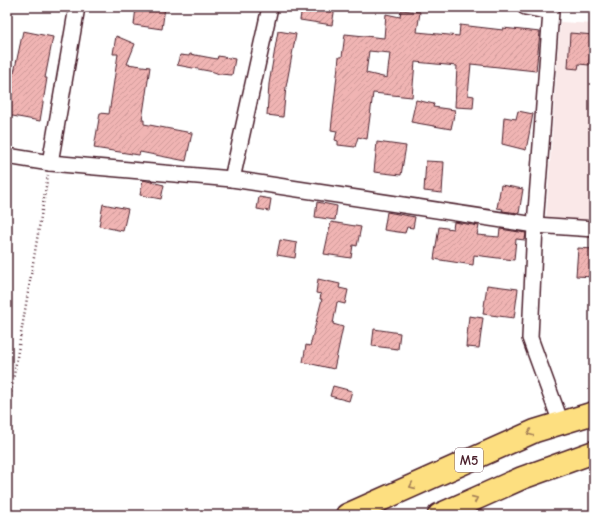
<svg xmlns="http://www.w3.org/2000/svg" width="601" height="522" font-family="'Comic Neue',sans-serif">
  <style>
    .built { fill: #fae8e8 }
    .building { fill: url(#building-hatch); stroke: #4a1f2b; fill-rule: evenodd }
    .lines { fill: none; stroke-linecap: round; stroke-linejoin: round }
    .street-casing { stroke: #4a1f2b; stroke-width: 18 }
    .highway-casing { stroke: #4a1f2b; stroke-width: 25 }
    .path { stroke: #4a1f2b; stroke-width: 2.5; stroke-dasharray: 1 3; stroke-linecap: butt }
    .street { stroke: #fff; stroke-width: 15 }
    .highway { stroke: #fddf80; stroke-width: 22 }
    .oneway { stroke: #a47f56 }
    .labels { text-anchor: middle; stroke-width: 4; stroke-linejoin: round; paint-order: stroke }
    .shield { fill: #fff; stroke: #80626b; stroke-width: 1 }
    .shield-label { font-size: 14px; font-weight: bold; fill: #4a1f2b }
  </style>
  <defs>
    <pattern id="building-hatch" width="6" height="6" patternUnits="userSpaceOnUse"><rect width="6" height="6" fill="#f0b4b3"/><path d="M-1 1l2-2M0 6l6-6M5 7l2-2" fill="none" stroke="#cf9a9a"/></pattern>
  </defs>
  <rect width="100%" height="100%" fill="#fff"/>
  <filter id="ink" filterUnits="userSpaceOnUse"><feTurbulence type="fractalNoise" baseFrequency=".025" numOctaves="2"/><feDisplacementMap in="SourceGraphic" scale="8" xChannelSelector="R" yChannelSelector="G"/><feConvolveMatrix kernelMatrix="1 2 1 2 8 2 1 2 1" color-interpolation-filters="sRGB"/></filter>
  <g filter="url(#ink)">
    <polygon class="built" points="560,22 594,24 594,221 546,218"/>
    <g class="building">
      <polygon points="136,7 165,7 162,29 134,25"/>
      <polygon points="302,7 335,7 332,25 300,20"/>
      <path d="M401,10L420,12L417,32L459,36L460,25L503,30V28L540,32L536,71L471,64L468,95L474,96L473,108L455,107L457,66L415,62L412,97L373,93L367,139L358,137L355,147L338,145V141L335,140L337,131L331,130L339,57H342L345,34L384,38L386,14L400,17ZM369,51L390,53L387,78L366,73Z"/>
      <polygon points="23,31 53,37 45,78 47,78 40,121 7,115 7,71 14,73"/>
      <polygon points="278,31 296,34 286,87 283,117 267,115 269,84"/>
      <polygon points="570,33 594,35 594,55 590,55 589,65 579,64 578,69 568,68"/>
      <polygon points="116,36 135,44 127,64 150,67 142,120 144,120 144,124 192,133 186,161 140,152 139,155 94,148 100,113 109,114 118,54 113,54"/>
      <polygon points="190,54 217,59 218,56 235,59 232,75 219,74 214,72 177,65 180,55 189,56"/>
      <polygon points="416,100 434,104 433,107 455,110 451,129 411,122"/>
      <polygon points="518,111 533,114 526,150 502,144 504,117 516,119"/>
      <polygon points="377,142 406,146 401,175 374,172"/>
      <polygon points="426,161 444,162 442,193 424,191"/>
      <polygon points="143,180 164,185 161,199 140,195"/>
      <polygon points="501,185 523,189 519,213 502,211 503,209 497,208"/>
      <polygon points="259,197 271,199 269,211 257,209"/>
      <polygon points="317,202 337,206 335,220 315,217"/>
      <polygon points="103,204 128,209 123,231 99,226"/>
      <polygon points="387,212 415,217 413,228 407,227 405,233 384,230"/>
      <polygon points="331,222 361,227 357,246 353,245 351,258 324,254"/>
      <polygon points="454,222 479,226 477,235 499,237 500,229 526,233 525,240 516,239 514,260 474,255 473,265 434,259 439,227 453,229"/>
      <polygon points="280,240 297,243 295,258 277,255"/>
      <polygon points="578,248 594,249 594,277 576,276"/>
      <polygon points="318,279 340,284 339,288 348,290 345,304 337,302 333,324 343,327 334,369 303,362 306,345 310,346 322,299 320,299 321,294 316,293"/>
      <polygon points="487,285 518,289 514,318 483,314"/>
      <polygon points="469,316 483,318 479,348 466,347"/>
      <polygon points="374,329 400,333 398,349 372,346"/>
      <polygon points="333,386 352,391 349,401 330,396"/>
    </g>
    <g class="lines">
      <g class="street-casing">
        <g id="street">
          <polyline points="77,7 50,163 232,179 535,225 594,229"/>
          <polyline points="525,7 551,12 535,225 530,338 561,423"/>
          <polyline points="7,156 50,163"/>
          <polyline points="232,179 270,7"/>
        </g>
      </g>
      <g class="highway-casing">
        <g id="highway">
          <polyline points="347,515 535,431 594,413"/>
          <polyline points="439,515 522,478 594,452"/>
        </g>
      </g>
      <polyline class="path" points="7,416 48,175"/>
      <use href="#street" class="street"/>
      <use href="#highway" class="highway"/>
    </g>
    <defs><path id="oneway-chevron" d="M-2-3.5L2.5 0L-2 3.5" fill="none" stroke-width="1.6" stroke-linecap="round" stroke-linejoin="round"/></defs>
    <g class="oneway">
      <use href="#oneway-chevron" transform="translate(530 433) rotate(157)"/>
      <use href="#oneway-chevron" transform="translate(412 486) rotate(156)"/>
      <use href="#oneway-chevron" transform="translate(475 499) rotate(-24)"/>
    </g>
  </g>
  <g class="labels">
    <rect class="shield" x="455" y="448" width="28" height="24" rx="3"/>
    <g class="shield-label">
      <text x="469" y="465">M5</text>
    </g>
  </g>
  <rect width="601" height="522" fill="none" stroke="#fff" stroke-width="24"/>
  <rect x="12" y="12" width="577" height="498" fill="none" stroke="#4a1f2b" stroke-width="1.5" filter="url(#ink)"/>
</svg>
